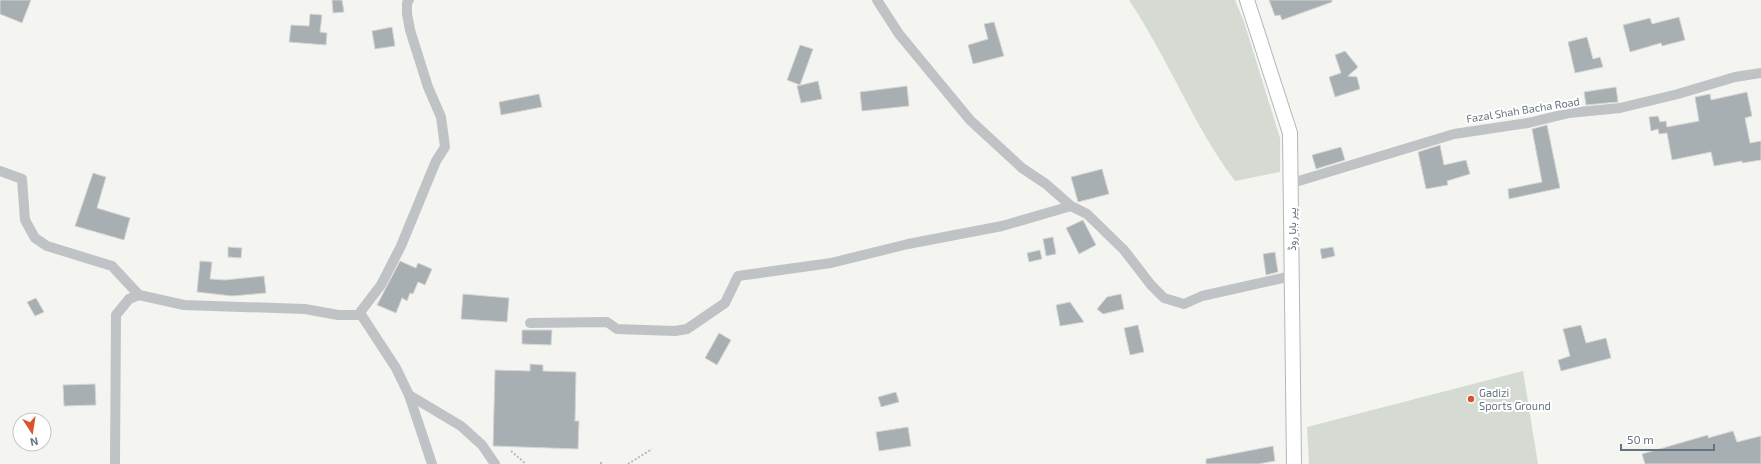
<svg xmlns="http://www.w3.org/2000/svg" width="1761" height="464" font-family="'Exo 2',Vazirmatn,sans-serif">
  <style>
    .green { fill: #d5dbd2 }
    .building { fill: #a7afb3; stroke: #d6d6d3 }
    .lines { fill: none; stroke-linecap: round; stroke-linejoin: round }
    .secondary-casing { stroke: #b2b7ba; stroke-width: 16 }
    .path { stroke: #b9bbbd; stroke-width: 2; stroke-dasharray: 2 2; stroke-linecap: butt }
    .street { stroke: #bfc3c6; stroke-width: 10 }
    .secondary { stroke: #fff; stroke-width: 14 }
    .poi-dot { fill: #d9532c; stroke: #fff; stroke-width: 1.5 }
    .labels { text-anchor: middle; stroke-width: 4; stroke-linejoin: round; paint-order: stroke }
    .street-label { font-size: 11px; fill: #657480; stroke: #fff }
    .poi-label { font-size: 11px; fill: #657480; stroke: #fff; text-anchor: start }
  </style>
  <rect width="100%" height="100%" fill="#f4f4f1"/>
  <g class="green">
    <path d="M1129,0H1235L1244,22L1280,138V172L1235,181C1193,125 1168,58 1129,0Z"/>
    <polygon points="1523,371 1538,464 1309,464 1307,427"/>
  </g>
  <g class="building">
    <polygon points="0,0 31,0 22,23 0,14"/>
    <polygon points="332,0 342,0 344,12 333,13"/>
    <polygon points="1269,0 1332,0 1332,2 1282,20 1280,15 1275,16"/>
    <polygon points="310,14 322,15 320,32 327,33 326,45 289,42 291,25 309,26"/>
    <polygon points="1679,17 1685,40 1662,46 1661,43 1630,52 1623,25 1650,18 1652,24"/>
    <polygon points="994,22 1004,56 973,64 968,45 988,39 984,24"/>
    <polygon points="392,27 395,46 375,49 372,31"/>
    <polygon points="1587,37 1593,59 1600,57 1603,67 1575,73 1568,42"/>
    <polygon points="800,45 813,49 800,85 787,80"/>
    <polygon points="1345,51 1358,67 1348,76 1357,77 1360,89 1335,97 1329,77 1341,73 1335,55"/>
    <polygon points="818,81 822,99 801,103 797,86"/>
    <polygon points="907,86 909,106 862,111 860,92"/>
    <polygon points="1616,87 1618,102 1586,105 1584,92"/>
    <polygon points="1747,92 1752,116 1745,118 1750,143 1761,141 1761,160 1742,163 1742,161 1714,166 1711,152 1672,160 1667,133 1659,134 1658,129 1651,131 1649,117 1658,116 1660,122 1666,121 1667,127 1699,121 1695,97 1710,94 1711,100"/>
    <polygon points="539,94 542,107 501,115 499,102"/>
    <polygon points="1547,125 1560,188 1509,199 1508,189 1542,182 1532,129"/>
    <polygon points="1440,145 1444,165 1466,160 1470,174 1447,181 1448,185 1426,189 1418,152"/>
    <polygon points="1341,147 1345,160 1316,169 1312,155"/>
    <polygon points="1102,169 1109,194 1078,202 1071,177"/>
    <polygon points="93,173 106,177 97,208 130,218 124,240 75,226"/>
    <polygon points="1083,220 1096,245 1079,254 1066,228"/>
    <polygon points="1053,237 1056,254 1046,256 1043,239"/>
    <polygon points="228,247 242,248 241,258 228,257"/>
    <polygon points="1333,247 1335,256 1322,259 1320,249"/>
    <polygon points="1040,250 1042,259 1029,262 1027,253"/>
    <polygon points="1275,252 1278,272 1266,275 1263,254"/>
    <polygon points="200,261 212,262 210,279 225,280 264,276 266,293 232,296 197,292"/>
    <polygon points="400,261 416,268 418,263 432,269 425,285 418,282 413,294 410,293 407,301 402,298 396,313 377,305"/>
    <polygon points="463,294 509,298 507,322 461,319"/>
    <polygon points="1121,294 1124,309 1103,314 1097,309 1107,297"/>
    <polygon points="36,298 44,312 35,316 27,302"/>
    <polygon points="1070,302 1084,322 1060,326 1056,305"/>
    <polygon points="1138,325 1144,352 1130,355 1124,328"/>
    <polygon points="1581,325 1586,343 1606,338 1611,358 1561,371 1558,360 1570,356 1563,329"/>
    <polygon points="522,330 552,330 551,345 522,344"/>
    <polygon points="719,333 731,340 717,365 705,358"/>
    <polygon points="530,364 543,365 543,371 576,372 575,421 579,421 578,449 493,446 495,370 530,371"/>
    <polygon points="95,384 96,405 64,406 63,385"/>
    <polygon points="896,392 899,402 881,407 878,397"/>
    <polygon points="908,427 911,446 879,451 876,432"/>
    <polygon points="1733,431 1737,442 1761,436 1761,464 1645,464 1642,454 1708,435 1708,438"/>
    <polygon points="1273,446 1275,461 1258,464 1206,464 1206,459"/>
  </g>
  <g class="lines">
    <g class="secondary-casing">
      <polyline id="secondary" points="1247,0 1290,133 1294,464"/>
    </g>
    <g class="path">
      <polyline points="511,451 526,464"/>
      <polyline points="601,464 601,462"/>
      <polyline points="628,464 652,449"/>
    </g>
    <g class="street">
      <polyline points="877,0 899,34 970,120 1022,168 1046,184 1071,206 1087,214 1124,250 1151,285 1164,298 1184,304 1202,296 1292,276"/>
      <polyline points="0,171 22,179 25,220 35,238 47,246 112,266 139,295"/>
      <polyline points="1292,183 1454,134 1528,123 1569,113 1620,108 1678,94 1735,77 1761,73"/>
      <polyline points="360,313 396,368 409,395 461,426 482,445 495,464"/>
      <polyline points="530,323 607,322 617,329 675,331 687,329 725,303 738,276 831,263 908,244 1002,226 1071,206"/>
      <polyline points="409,395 432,464"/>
      <polyline points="115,464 116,315 129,299 139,295 184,305 305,309 338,315 358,315 381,285 401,246 436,161 445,147 441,117 428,87 410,30 407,14 407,3 409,0"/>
    </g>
    <use href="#secondary" class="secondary"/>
  </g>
  <circle class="poi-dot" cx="1471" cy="399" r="4"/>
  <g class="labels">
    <g class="street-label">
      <text transform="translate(1523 110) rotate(-9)" y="4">Fazal Shah Bacha Road</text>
      <text transform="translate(1292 229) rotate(-90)" y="4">پیر بابا روڈ</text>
    </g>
    <g class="poi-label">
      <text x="1479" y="397">Gadizi<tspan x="1479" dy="13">Sports Ground</tspan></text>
    </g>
  </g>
  <g transform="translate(32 432) rotate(168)"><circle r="19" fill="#ffffff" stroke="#c1c7cc"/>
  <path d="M0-3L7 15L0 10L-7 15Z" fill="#d9532c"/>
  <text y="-6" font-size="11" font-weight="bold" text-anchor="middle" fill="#657480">N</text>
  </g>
  <path d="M1621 444v6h93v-6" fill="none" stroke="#657480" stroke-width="2"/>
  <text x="1627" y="444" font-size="12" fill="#657480" stroke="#ffffff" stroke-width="3" paint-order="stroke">50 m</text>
</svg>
